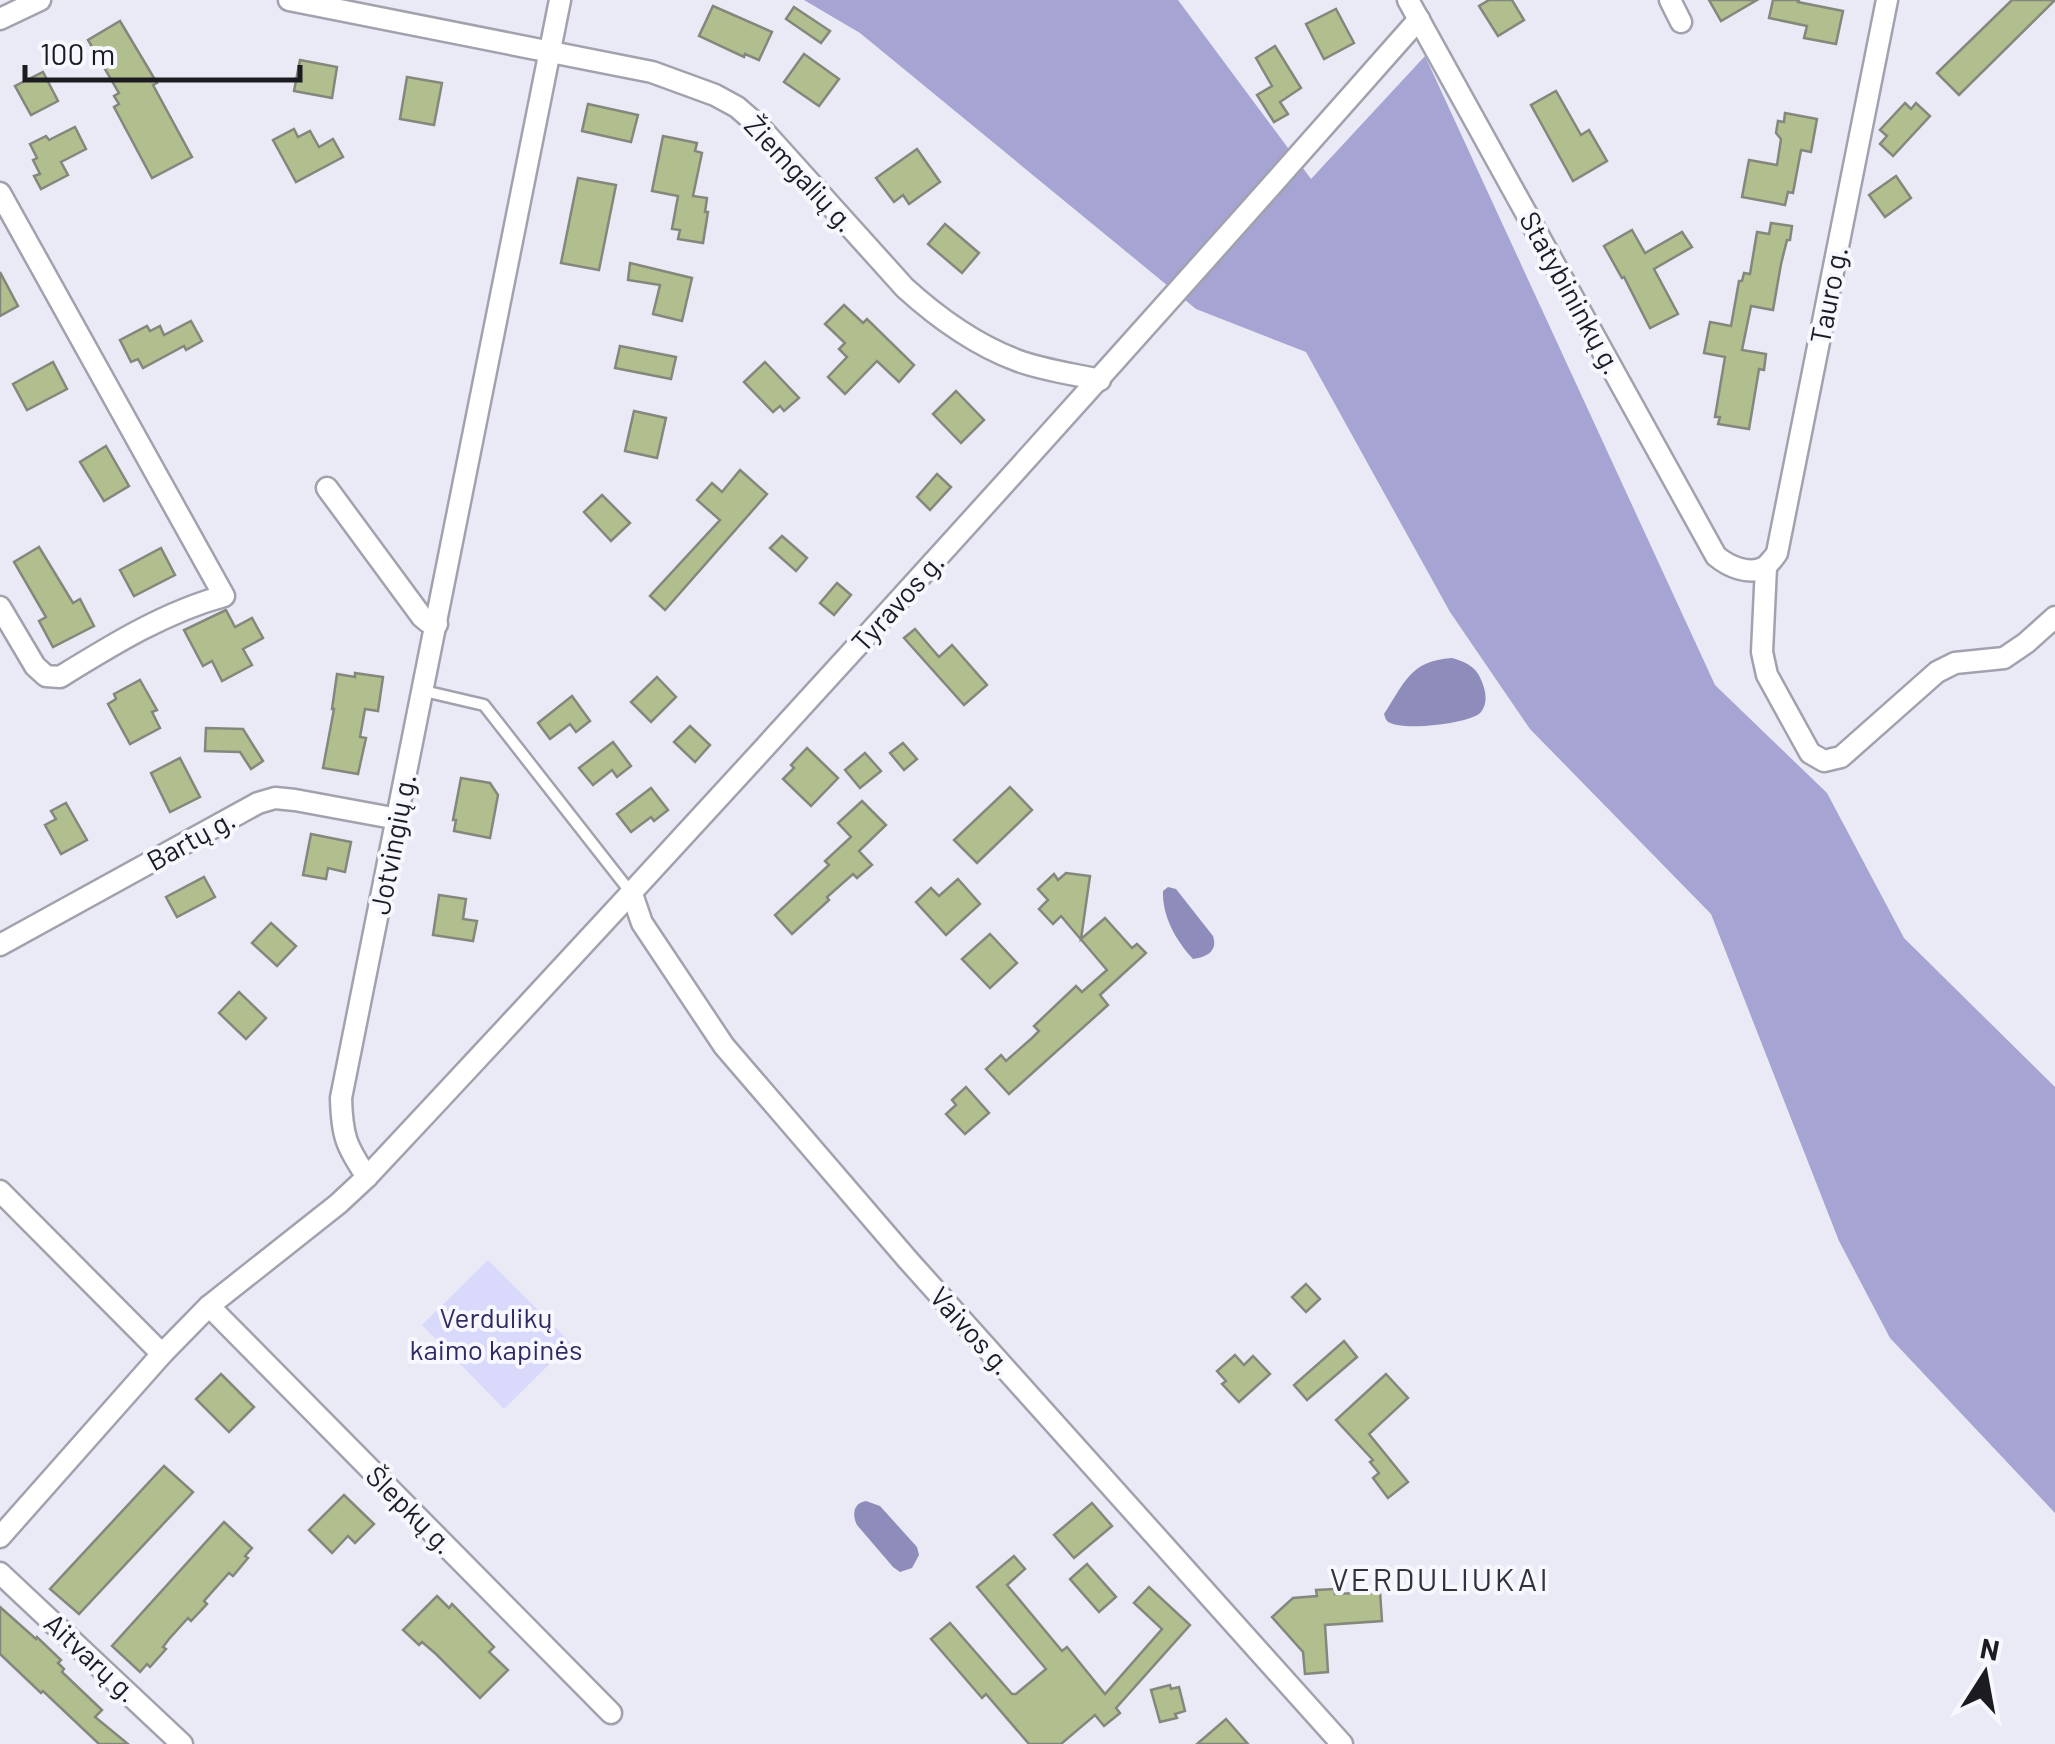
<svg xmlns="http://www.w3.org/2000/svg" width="2055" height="1744" font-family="Barlow,sans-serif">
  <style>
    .green { fill: #d9d9fb }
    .forest { fill: #a5a4d3 }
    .water { fill: #8d8cba }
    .building { fill: #b1bf8e; stroke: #84877c; stroke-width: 2.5 }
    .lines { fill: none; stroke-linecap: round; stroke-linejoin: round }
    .lane-casing { stroke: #a1a2ad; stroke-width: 15 }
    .street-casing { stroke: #a1a2ad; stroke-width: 25 }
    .lane { stroke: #fff; stroke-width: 10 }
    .street { stroke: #fff; stroke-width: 20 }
    .labels { text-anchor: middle; stroke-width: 8; stroke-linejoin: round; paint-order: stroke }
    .street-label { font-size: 28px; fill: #1b1b20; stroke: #f7f8ff }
    .park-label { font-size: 28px; fill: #302962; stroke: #f7f8ff }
    .quarter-label { font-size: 32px; letter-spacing: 2.5px; fill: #32323b; stroke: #f7f8ff }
  </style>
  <rect width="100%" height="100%" fill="#eaeaf6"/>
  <polygon class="green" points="488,1260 571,1343 504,1409 422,1325"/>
  <polygon class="forest" points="804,0 1178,0 1311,179 1425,56 1715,685 1827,793 1904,938 2055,1087 2055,1513 1890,1338 1839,1241 1711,914 1530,729 1450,612 1306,352 1196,309 860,33"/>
  <g class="water">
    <path d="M1452,658C1466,662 1477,667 1482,682C1486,692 1488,703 1481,712C1472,724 1398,732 1387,721C1385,719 1385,716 1384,714C1405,682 1410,661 1452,658Z"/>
    <path d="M1168,887L1176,889L1213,936C1218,951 1207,957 1193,959C1176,941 1162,916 1163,891Z"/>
    <path d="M866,1501L880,1506L917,1547L919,1555L912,1568L900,1572L893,1567L857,1525C852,1515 853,1503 866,1501Z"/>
  </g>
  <g class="building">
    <polygon points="1489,0 1512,0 1524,20 1498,36 1479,6"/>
    <polygon points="1709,0 1757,0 1721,21"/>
    <polygon points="1773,0 1799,0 1798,2 1843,11 1836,44 1804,38 1807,26 1769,18"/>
    <polygon points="2012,0 2055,0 1959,95 1937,73"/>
    <polygon points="713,6 772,32 759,60 745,54 744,57 699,36"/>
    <polygon points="794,7 830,31 821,43 786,19"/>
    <polygon points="1336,9 1354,43 1324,59 1306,24"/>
    <polygon points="120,21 157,83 153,85 192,157 152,178 114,107 119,104 114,96 119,93 88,40"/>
    <polygon points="1275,46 1301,88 1280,102 1288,114 1274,122 1257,95 1272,86 1256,58"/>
    <polygon points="804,54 839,79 819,106 784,82"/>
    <polygon points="300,60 337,67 332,98 294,91"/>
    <polygon points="43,72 58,101 31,115 15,86"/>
    <polygon points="407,77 442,83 434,125 400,119"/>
    <polygon points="1556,91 1581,135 1589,130 1607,161 1573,181 1531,105"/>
    <polygon points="1905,103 1911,109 1916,103 1930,116 1893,156 1880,144 1887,136 1880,130"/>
    <polygon points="588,104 638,115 631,142 582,131"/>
    <polygon points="1785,113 1817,119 1811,152 1801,150 1793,193 1788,192 1785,205 1742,197 1749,160 1777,165 1781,139 1776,133 1778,121 1784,122"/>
    <polygon points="75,127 86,149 61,162 68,175 41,189 34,176 40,174 33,160 37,158 30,144 46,136 49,140"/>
    <polygon points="294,129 298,137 310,131 319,147 333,139 343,157 296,182 273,140"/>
    <polygon points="663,136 697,143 695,151 702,153 693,196 707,198 705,212 708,212 703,243 678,239 680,230 672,229 678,196 652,191"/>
    <polygon points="917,149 940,182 909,204 903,195 894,202 876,178"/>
    <polygon points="1896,176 1911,198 1885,217 1869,195"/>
    <polygon points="578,178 616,185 599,270 561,263"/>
    <polygon points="1771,223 1792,226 1790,240 1787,240 1781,264 1773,310 1751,306 1742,350 1766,354 1764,370 1759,369 1749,429 1718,424 1720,417 1715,417 1725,357 1704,353 1710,322 1731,326 1739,281 1742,281 1744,273 1750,274 1757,232 1769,234"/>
    <polygon points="945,224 979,253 962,273 928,244"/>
    <polygon points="1632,230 1645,253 1682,232 1692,247 1654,269 1678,314 1650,328 1624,277 1622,278 1604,246"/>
    <polygon points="630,263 692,278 682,321 653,314 660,285 628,280"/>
    <polygon points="0,272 18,306 0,316"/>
    <polygon points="844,305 863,323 867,319 914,365 899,382 877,361 845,394 828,377 847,357 839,349 845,343 825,324"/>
    <polygon points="191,321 202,341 186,350 184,346 143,368 138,359 131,362 120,340 147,326 150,331 160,326 164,335"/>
    <polygon points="620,346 676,357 671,379 615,368"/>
    <polygon points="53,362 67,389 27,410 13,384"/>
    <polygon points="765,362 799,398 784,411 780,406 773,412 744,382"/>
    <polygon points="956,391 984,420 961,443 933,414"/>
    <polygon points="634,411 666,418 657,458 625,451"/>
    <polygon points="106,446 129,486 104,501 80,462"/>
    <polygon points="740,470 767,494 665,610 650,596 720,520 697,500 712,483 722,492"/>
    <polygon points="937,474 951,487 930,510 917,497"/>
    <polygon points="602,495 630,523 611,541 584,512"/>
    <polygon points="782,536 807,558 796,571 770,548"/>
    <polygon points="39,547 73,603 80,599 94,626 53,647 39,621 46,617 14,562"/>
    <polygon points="161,548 175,575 134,596 120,570"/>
    <polygon points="837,583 851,595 834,615 820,603"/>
    <polygon points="226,610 235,627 252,618 263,638 243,649 252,665 222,681 212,661 203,666 184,630"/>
    <polygon points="915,629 939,657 952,645 987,685 964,705 904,638"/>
    <polygon points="355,673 383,677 378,711 365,709 360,737 366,738 358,774 323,768 334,709 332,709 337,674 355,677"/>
    <polygon points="657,677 676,697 651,722 631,702"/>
    <polygon points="140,680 157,710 152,712 160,728 130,744 108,704 116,699 114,694"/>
    <polygon points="572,696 590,721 576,732 570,724 550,739 538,723"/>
    <polygon points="690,726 710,745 695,762 674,742"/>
    <polygon points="206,728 243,729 263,761 251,769 240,752 205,751"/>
    <polygon points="613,742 631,766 617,777 612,770 593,785 579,768"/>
    <polygon points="903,743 917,759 904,770 890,753"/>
    <polygon points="807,748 838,778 811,806 783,779 794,768 791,765"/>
    <polygon points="865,753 881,771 860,788 845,770"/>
    <polygon points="180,758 200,797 170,812 151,773"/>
    <polygon points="461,778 490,783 498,795 490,838 454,831 456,820 453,820"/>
    <polygon points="1010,787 1032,810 977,863 954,840"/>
    <polygon points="651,788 668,810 654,821 651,817 631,832 617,814"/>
    <polygon points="862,801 886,825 859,851 872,865 857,878 853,874 827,897 829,900 792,934 775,915 829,865 825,861 851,837 838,823"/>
    <polygon points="66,803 87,840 61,854 45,825 56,819 51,811"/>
    <polygon points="311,834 351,842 345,872 328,868 326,879 303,875"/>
    <polygon points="1066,873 1090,876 1081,939 1105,918 1132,948 1137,944 1146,953 1100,995 1108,1005 1009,1094 986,1069 1001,1055 1006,1061 1032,1038 1039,1031 1034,1026 1076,986 1082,992 1107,970 1061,916 1053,924 1039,909 1048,900 1038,889 1054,874 1058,880"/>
    <polygon points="204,877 215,897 177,917 166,897"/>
    <polygon points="958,879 980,904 946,935 916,902 931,888 939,896"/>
    <polygon points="439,895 466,899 463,919 477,921 473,941 433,935"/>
    <polygon points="271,923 296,946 277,966 252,943"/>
    <polygon points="990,934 1017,963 990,988 962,959"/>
    <polygon points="239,992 266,1018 246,1039 219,1013"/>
    <polygon points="966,1087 989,1113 965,1134 946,1114 956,1105 952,1100"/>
    <polygon points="1306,1284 1320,1299 1306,1312 1292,1297"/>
    <polygon points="1344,1341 1357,1357 1307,1400 1294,1385"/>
    <polygon points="1235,1355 1244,1365 1253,1356 1270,1374 1239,1402 1222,1384 1226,1381 1217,1371"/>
    <polygon points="221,1374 254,1407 229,1432 196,1399"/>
    <polygon points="1386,1374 1408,1398 1369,1434 1408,1482 1388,1498 1373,1478 1379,1473 1370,1462 1373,1460 1336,1420"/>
    <polygon points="164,1466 193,1492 79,1614 50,1589"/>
    <polygon points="344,1495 374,1524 355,1543 348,1536 332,1553 309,1530"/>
    <polygon points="1092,1503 1112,1526 1074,1558 1054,1535"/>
    <polygon points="224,1522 252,1548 245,1556 248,1558 233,1576 229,1573 204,1601 207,1604 191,1621 188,1618 169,1639 163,1647 166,1649 150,1667 147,1664 140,1672 112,1646"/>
    <polygon points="1014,1556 1025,1569 1007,1585 1062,1651 1067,1647 1105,1694 1162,1629 1134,1603 1149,1587 1190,1625 1116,1708 1120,1713 1104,1726 1095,1715 1061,1744 1029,1744 986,1694 982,1698 931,1639 950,1623 1012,1694 1016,1694 1046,1669 977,1587"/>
    <polygon points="1087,1564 1116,1597 1099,1612 1070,1579"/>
    <polygon points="1335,1589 1335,1594 1380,1592 1382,1621 1325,1625 1328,1672 1305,1674 1303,1652 1272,1617 1293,1598 1317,1596 1316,1590"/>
    <polygon points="437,1596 449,1608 452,1604 494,1647 489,1652 508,1670 480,1698 436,1654 422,1642 419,1645 403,1630"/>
    <polygon points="0,1607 36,1639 37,1637 61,1660 58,1663 64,1669 62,1672 102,1710 95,1717 128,1744 99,1744 43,1691 41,1693 0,1654"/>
    <polygon points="1170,1685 1171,1689 1179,1687 1185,1711 1175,1714 1177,1718 1160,1722 1151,1690"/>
    <polygon points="1226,1719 1248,1744 1197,1744"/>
  </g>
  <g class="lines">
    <g class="lane-casing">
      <polyline id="lane" points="424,691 484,705 632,894"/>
    </g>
    <g class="street-casing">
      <g id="street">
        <path d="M289,0L652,72L715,95L737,107L760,127L905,288C938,318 974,344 1016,360C1042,370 1073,374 1100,380"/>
        <path d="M1408,0L1716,556C1728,566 1749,576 1765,567C1767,566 1776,555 1777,553L1887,0"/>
        <polyline points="1670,0 1681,22"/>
        <polyline points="0,19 40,0"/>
        <path d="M0,193L224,596C165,612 112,645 60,677L46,676L35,666L0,607"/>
        <polyline points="327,488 422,617 428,622 437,624"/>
        <polyline points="1766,567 1762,652 1767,675 1810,753 1824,761 1841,757 1937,672 1955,663 2004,658 2026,643 2055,617"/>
        <polyline points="632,894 642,923 724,1046 908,1260 1342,1744"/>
        <polyline points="0,945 258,803 275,798 295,800 398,819"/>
        <path d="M367,1177C346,1146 342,1136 341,1098L560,0"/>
        <polyline points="0,1191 162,1354"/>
        <polyline points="209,1306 611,1713"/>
        <path d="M0,1537L162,1354L209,1306L338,1204L367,1177C724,796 1074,410 1419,19"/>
        <polyline points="0,1573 182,1744"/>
      </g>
    </g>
    <use href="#lane" class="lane"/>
    <use href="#street" class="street"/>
  </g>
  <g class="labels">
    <g class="street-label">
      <text transform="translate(800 174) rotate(47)" y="10">Žiemgalių g.</text>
      <text transform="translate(1571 293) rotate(61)" y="10">Statybininkų g.</text>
      <text transform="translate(1829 295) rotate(-79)" y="10">Tauro g.</text>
      <text transform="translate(898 602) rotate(-48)" y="10">Tyravos g.</text>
      <text transform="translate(191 840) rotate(-29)" y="10">Bartų g.</text>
      <text transform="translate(393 844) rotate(-79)" y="10">Jotvingių g.</text>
      <text transform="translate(971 1331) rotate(48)" y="10">Vaivos g.</text>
      <text transform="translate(410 1510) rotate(45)" y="10">Šlepkų g.</text>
      <text transform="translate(91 1658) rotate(43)" y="10">Aitvarų g.</text>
    </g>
    <g class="park-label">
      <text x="496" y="1328">Verdulikų<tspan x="496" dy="32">kaimo kapinės</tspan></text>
    </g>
    <g class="quarter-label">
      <text x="1440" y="1591">VERDULIUKAI</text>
    </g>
  </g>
  <g transform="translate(1985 1674) rotate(11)" stroke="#f7f8ff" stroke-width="8" paint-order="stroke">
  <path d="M0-8L18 38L0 25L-18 38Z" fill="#1b1b20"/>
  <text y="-15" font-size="28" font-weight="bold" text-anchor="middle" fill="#1b1b20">N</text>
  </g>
  <path d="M25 65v15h275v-15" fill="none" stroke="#1b1b20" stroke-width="5"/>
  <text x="40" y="65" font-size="30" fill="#1b1b20" stroke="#f7f8ff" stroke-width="8" paint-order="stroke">100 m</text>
</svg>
